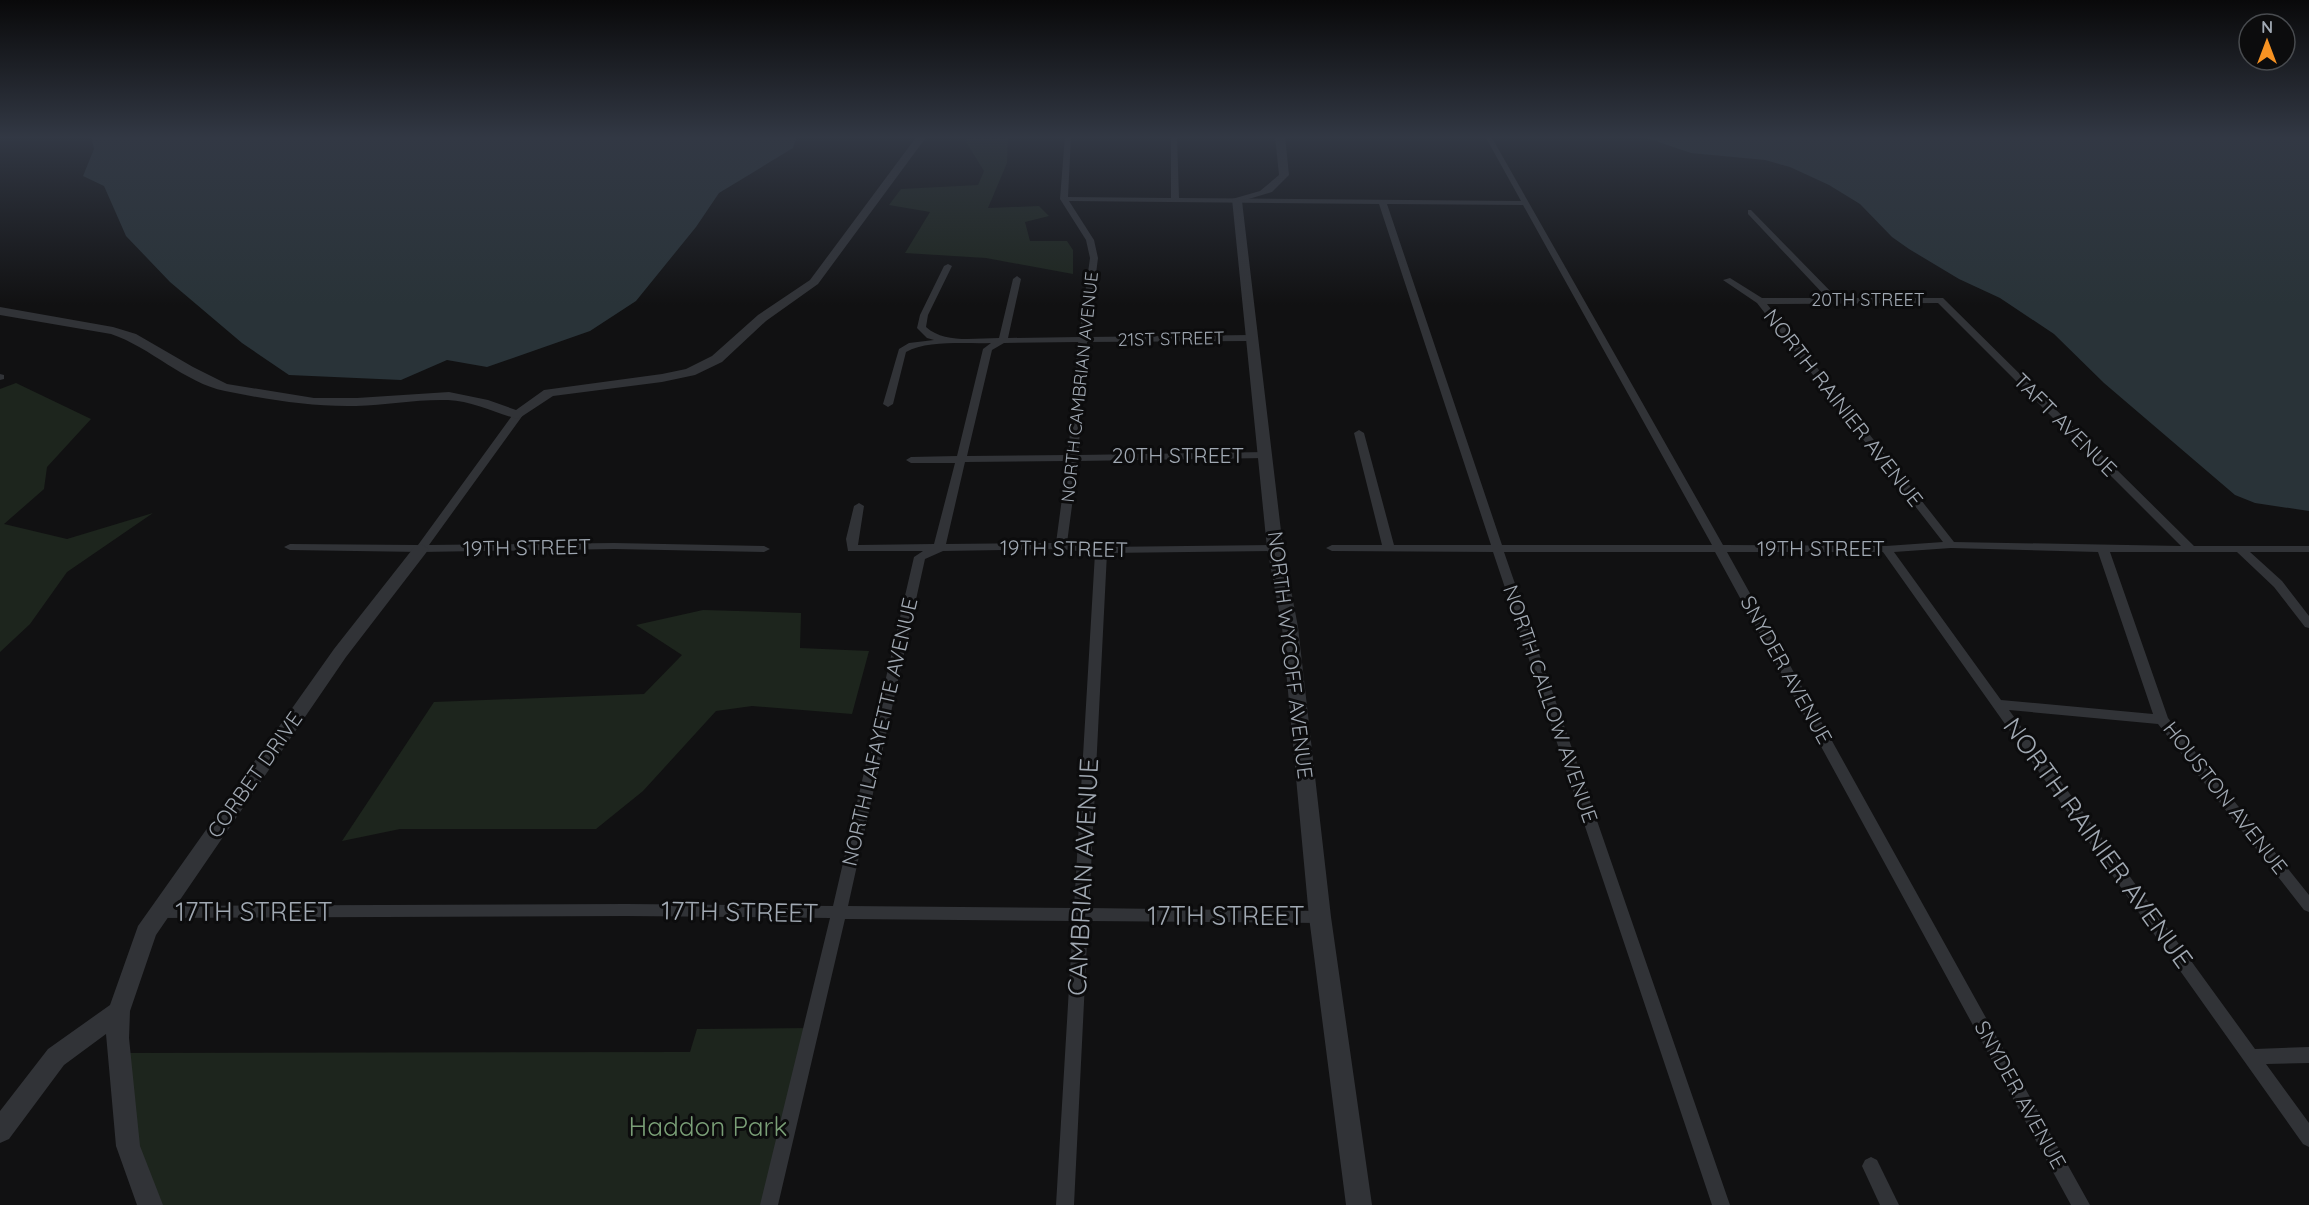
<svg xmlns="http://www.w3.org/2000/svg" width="2309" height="1205" font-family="Quicksand,sans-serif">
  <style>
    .green { fill: #1d251d }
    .water { fill: #293338 }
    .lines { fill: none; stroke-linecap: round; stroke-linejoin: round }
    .minor { fill: #313337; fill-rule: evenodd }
    .tertiary { fill: #313337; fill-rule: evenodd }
    .labels { text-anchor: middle; stroke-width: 6; stroke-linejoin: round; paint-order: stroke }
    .far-street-label { font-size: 18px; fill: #a1a9b3; stroke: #0c0c0d }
    .street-label { font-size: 21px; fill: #a1a9b3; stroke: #0c0c0d }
    .near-street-label { font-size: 26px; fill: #a1a9b3; stroke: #0c0c0d }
    .near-park-label { font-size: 26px; fill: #7a9f77; stroke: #0c0c0d }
  </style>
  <rect width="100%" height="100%" fill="#111112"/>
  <g class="green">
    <polygon points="969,136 1008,136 1007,163 988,208 1039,206 1049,216 1025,222 1030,241 1067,241 1073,250 1073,274 986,258 905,253 930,212 889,205 901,189 978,185 984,171 966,142"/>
    <polygon points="16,383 91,419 47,467 44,489 4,524 67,539 153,513 67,572 30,624 0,652 0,389"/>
    <polygon points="703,610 801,613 800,648 869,651 852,714 752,706 716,711 643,791 596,829 400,829 342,841 434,702 644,694 682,655 636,625"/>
    <polygon points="811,1028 769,1205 150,1205 120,1053 690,1052 697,1029"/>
  </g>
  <g class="water">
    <polygon points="91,136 797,136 793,148 719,193 696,227 636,301 590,331 487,367 447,360 401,380 289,375 242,343 170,282 126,236 104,186 83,176 94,149"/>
    <polygon points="1641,136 2309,136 2309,511 2255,503 2235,495 2104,383 2054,334 2000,298 1959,279 1909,249 1892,237 1860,204 1829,185 1790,167 1765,160 1691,153"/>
  </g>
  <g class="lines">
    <g class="minor">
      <path d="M1065,136H1071L1068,197L1171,198V136H1177L1179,198L1521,201L1485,136H1491L1723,545L1886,546L1943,542L1757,303L1723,280L1730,278L1762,298H1827L1748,214V210H1751L1837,298H1943L2194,546H2309V552H2250L2282,581L2309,616V628L2305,627L2274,587L2237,552H2110L2168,718L2309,895V912L2304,910L2158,724L2009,710L2255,1049L2309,1047V1063L2266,1064L2309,1123V1147L2303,1144L1883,552H1727L2090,1205H2071L1715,552H1504L1730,1205H1712L1493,552L1332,551L1326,548L1332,545H1382L1354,433L1359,430L1364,433L1394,545H1491L1379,204L1069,201L1094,240L1098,258L1088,337L1250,335L1255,338L1250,341L1087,342L1078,455L1266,452L1271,455L1266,458L1078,461L1067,543L1101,547L1275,545L1281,548L1275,551L1107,553L1089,908L1320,911L1325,912L1328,917L1325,922L1320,923L1088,921L1074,1205H1056L1073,921L845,919L778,1205H760L830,918L626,916L160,918L155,917L152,912L155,907L160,906L626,904L833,906L914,557L923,551H848L846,539L854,506L859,503L864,506L858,545L934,544L955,463H911L906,460L911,457L957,456L983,349L991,343C966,344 927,340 906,352L893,404L888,407L883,404L899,349L909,343L934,340L927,338L917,328L920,315L944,266L948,264L952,266L928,315L926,327C945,344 975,338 999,338L1013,279L1017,276L1021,279L1008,338L1079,337L1090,258L1086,240L1060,199ZM1387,204L1523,205L1712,545H1502ZM1938,303L2181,546L1954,542L1767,304ZM1078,342L1068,455L967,456L992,350L1004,343ZM1067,461L1056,543L946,544L965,462ZM1951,548L2098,552L2153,714L2001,700L1894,552ZM1061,549L1095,553L1074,908L848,906L925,559L943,551Z"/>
      <polygon points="0,374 4,375 4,379 0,380"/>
      <polygon points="518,412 523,415 429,545 614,543 764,546 770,549 764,552 614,549 421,552 290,550 284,547 290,544 418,545 514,413"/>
      <polygon points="1871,1157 1877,1160 1899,1205 1880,1205 1862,1166 1865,1160"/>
    </g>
    <g class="tertiary">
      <path d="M917,136H927L818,284L766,321L722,362L695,375L662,382L553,396L518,419C495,413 472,401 448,400C417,399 387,405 356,406C312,407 269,400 225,391C185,383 150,347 111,334L0,315V307L113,327L136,334L193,367L227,384L314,398H357L449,392L488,400L516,410L544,390L662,374L686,369L712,356L758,315L810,280Z"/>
      <polygon points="1275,136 1285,136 1289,175 1272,192 1242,201 1283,548 1298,627 1331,917 1372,1205 1346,1205 1309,917 1282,627 1267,548 1232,199 1260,191 1279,175"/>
      <polygon points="421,544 429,549 346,657 156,935 130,1011 129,1038 140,1146 163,1205 137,1205 116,1146 106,1034 64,1065 9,1139 0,1143 0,1111 48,1049 110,1005 138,926 334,649 415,546"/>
    </g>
  </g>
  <linearGradient id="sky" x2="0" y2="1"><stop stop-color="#09090a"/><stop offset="0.45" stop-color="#323844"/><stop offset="1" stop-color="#323844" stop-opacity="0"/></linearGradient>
  <rect width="2309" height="305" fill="url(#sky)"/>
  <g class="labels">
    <g class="far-street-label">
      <text x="1868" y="306">20TH STREET</text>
      <text transform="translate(1171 339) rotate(-1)" y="6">21ST STREET</text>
      <text transform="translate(1080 387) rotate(-84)" y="6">NORTH CAMBRIAN AVENUE</text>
    </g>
    <g class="street-label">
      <text transform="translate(1843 408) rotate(52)" y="7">NORTH RAINIER AVENUE</text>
      <text transform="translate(2065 425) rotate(45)" y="7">TAFT AVENUE</text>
      <text x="1178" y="463">20TH STREET</text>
      <text transform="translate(527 548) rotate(-1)" y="7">19TH STREET</text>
      <text transform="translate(1064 549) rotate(1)" y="7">19TH STREET</text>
      <text x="1821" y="556">19TH STREET</text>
      <text transform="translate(1290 655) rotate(83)" y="7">NORTH WYCOFF AVENUE</text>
      <text transform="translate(1786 670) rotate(61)" y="7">SNYDER AVENUE</text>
      <text transform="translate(1550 704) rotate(71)" y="7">NORTH CALLOW AVENUE</text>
      <text transform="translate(880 732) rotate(-77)" y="7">NORTH LAFAYETTE AVENUE</text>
      <text transform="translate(255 775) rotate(-55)" y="7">CORBET DRIVE</text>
      <text transform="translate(2225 798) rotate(52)" y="7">HOUSTON AVENUE</text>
      <text transform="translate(2020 1095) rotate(61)" y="7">SNYDER AVENUE</text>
    </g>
    <g class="near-street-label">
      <text transform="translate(2098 843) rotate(54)" y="9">NORTH RAINIER AVENUE</text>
      <text transform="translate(1083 877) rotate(-87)" y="9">CAMBRIAN AVENUE</text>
      <text x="254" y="921">17TH STREET</text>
      <text transform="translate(740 912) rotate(1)" y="9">17TH STREET</text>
      <text x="1226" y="925">17TH STREET</text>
    </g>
    <g class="near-park-label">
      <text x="708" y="1136">Haddon Park</text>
    </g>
  </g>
  <g transform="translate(2267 42)"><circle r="28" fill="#0c0c0d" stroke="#484b4f" stroke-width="1.5"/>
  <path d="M0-4.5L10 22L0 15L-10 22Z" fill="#f79323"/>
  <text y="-9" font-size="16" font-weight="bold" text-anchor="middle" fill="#a1a9b3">N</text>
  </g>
</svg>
